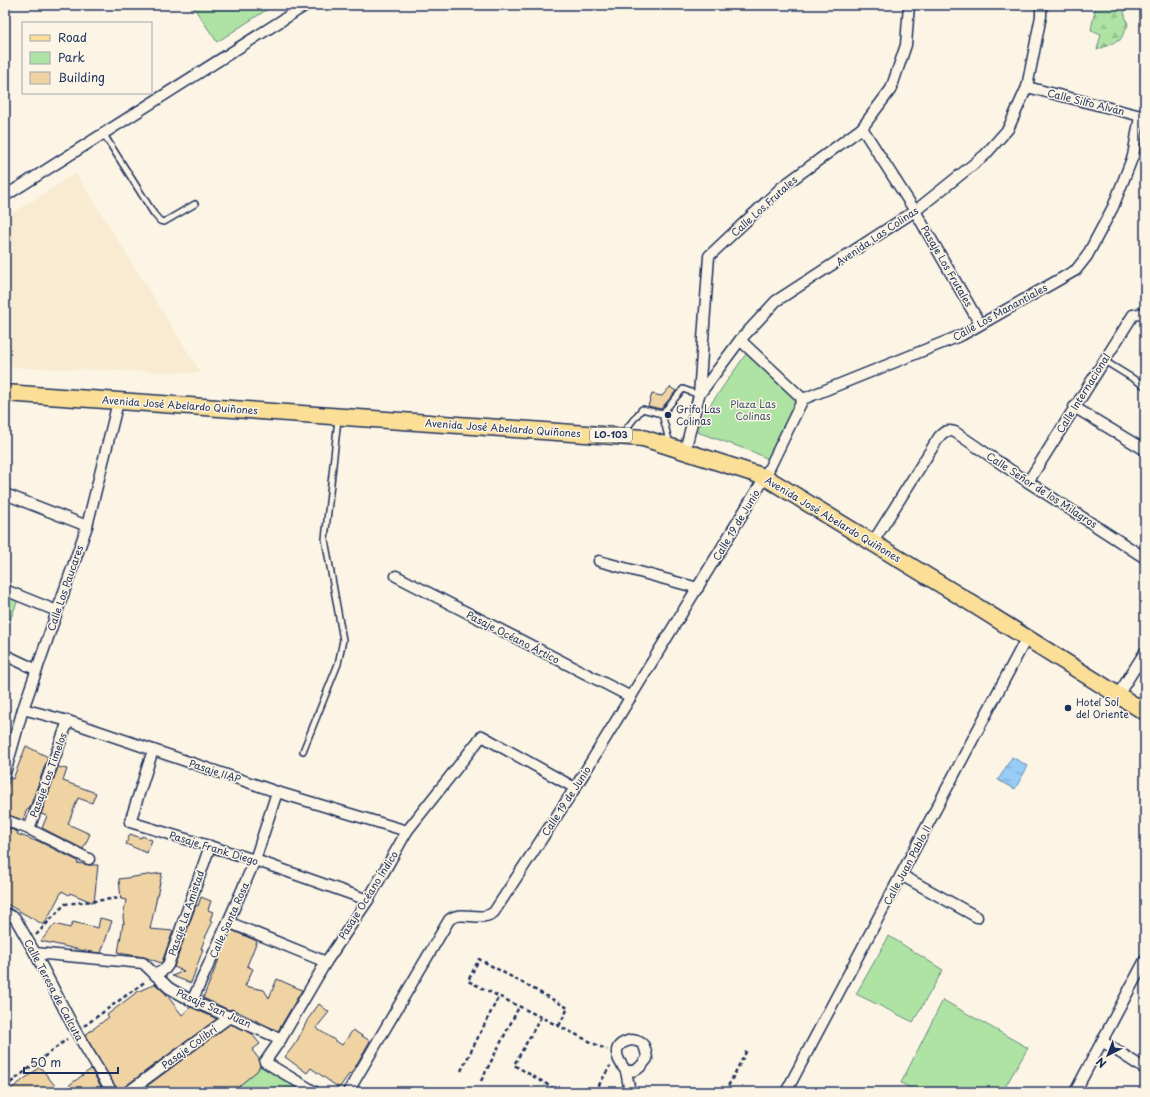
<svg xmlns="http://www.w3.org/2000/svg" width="1150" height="1097" font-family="'Playpen Sans',sans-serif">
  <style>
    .built { fill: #f8ebd1 }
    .forest { fill: url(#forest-firs); stroke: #658981 }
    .park { fill: #afe3a4; stroke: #658981 }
    .water { fill: url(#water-ripples); stroke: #658db9 }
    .building { fill: #efd3a3; stroke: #1b2f5e }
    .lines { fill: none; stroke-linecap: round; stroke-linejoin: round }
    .service-casing { stroke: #1b2f5e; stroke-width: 8 }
    .minor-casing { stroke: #1b2f5e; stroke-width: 13 }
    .primary-casing { stroke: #1b2f5e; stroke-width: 19 }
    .path { stroke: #1b2f5e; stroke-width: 2.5; stroke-dasharray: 4 3; stroke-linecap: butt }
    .service { stroke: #fcf5e5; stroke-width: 5 }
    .minor { stroke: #fcf5e5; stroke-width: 10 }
    .primary { stroke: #fbdf96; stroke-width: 16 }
    .poi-dot { fill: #1b2f5e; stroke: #fcf5e5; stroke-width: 1.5 }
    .labels { text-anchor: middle; stroke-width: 3; stroke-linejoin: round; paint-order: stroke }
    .shield { fill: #fcf5e5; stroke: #5e6a86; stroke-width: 1 }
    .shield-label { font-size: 9px; font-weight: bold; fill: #1b2f5e }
    .street-label { font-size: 10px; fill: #1b2f5e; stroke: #fcf5e5 }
    .park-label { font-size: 10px; fill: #39536c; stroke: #fcf5e5 }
    .poi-label { font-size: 10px; fill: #1b2f5e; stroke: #fcf5e5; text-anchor: start }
  </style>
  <defs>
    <pattern id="forest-firs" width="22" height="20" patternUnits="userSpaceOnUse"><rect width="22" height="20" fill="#afe3a4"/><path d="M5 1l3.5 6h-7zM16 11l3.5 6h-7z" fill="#96c390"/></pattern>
    <pattern id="water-ripples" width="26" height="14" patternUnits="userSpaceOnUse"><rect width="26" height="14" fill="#97ccf5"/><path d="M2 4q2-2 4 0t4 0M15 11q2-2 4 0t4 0" fill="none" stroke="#7aa6ca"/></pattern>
  </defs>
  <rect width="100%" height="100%" fill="#fcf5e5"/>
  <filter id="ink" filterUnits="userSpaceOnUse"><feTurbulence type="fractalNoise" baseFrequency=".025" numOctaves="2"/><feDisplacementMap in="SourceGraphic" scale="8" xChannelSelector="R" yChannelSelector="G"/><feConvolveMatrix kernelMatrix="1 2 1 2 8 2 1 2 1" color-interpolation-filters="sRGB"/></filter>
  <g filter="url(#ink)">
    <polygon class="built" points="76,173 201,373 5,367 5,218"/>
    <polygon class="forest" points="1096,5 1131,5 1124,12 1128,25 1120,40 1097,50 1101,34 1091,30"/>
    <g class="park">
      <polygon points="192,5 274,5 217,42"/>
      <polygon points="749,353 804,406 777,463 751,451 697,432 703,415 746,354"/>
      <polygon points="5,595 18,600 5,633"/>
      <polygon points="889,936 943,970 913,1022 856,994"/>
      <polygon points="943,1000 1028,1048 1002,1092 918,1092 901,1083"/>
      <polygon points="265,1062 317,1092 219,1092"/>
    </g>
    <polygon class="water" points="1012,757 1028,766 1015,789 998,780"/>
    <g class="building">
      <polygon points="670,387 676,391 661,409 648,406 652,394 662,396"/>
      <polygon points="26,746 48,757 29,810 27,809 23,820 5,814 5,792 10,778 13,779"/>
      <polygon points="58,767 67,769 63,781 96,793 92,803 78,798 68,824 90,834 83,849 42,828 47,816 41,814"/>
      <polygon points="5,827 18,832 17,834 36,841 36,840 78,861 77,863 89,865 98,865 94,903 70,893 69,895 62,891 44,925 5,903"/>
      <polygon points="130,834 141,838 142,836 152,840 147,853 126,844"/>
      <polygon points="162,873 150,929 173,931 162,962 161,963 144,957 118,953 123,923 124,924 123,917 126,900 121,899 119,879"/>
      <polygon points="201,897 211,901 208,910 213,912 210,920 213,921 205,938 201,949 203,949 191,983 172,976 184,971 174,967 196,905 198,906"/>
      <polygon points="100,918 112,921 101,953 85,951 41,941 55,924 70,928 73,922 98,928"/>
      <polygon points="231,930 257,941 247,966 253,969 245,986 264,990 269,998 277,979 302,990 278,1031 232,1009 229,1010 203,998"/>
      <polygon points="155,984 165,993 182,1015 191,1007 217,1019 124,1087 122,1092 118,1092 85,1035 109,1017 107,1015 137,992"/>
      <polygon points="319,1004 329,1012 316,1028 342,1045 353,1030 370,1041 351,1074 350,1073 339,1088 311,1068 307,1073 285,1057 297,1041 308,1019"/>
      <polygon points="230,1024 251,1033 260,1044 252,1050 259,1059 259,1062 260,1066 257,1071 239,1086 244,1092 139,1092"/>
      <polygon points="40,1067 60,1092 91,1069 104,1092 7,1092"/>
    </g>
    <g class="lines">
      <g class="service-casing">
        <g id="service">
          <polyline points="103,133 154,214 160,221 164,222 195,204"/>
          <polyline points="1103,360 1145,386"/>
          <polyline points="662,414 683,389 699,395"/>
          <polyline points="622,434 642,409 662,414 670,444"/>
          <polyline points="303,751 338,664 343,640 325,539 338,419"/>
        </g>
      </g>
      <g class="minor-casing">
        <g id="minor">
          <polyline points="1027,87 1145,117"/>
          <polyline points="862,128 915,211 980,324"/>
          <polyline points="5,196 306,5"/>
          <polyline points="740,340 803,399"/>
          <polyline points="699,395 709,256 782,187 862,128 891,89 906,45 909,5"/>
          <polyline points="1074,407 1145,450"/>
          <polyline points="685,451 699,395 740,340 776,301 915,211 985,155 1008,129 1027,87 1041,16 1041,5"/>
          <polyline points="1028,482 1133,315 1145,313"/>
          <polyline points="5,494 87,526"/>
          <path d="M873,542L939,437C944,431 947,430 955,432L1028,482L1145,558"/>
          <polyline points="599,561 698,588"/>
          <polyline points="396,576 631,697"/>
          <polyline points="5,590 57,611"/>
          <polyline points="5,655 37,670"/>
          <polyline points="1118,695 1145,652"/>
          <polyline points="23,709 68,721 277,792 407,831"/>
          <polyline points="153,750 130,822 255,860 368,900"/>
          <polyline points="5,773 23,709 87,526 118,402"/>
          <polyline points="5,820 29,829 89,859"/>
          <polyline points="29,829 68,721"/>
          <polyline points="901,875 977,917"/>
          <polyline points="5,913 15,918 35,953 76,1032 112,1092"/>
          <polyline points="228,922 326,962"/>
          <polyline points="35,953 143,963 169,988 192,1001 281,1039"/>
          <polyline points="155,975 165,969 168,965 210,846"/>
          <polyline points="192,1001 228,922 255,860 277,792"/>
          <path d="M631,1040C644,1041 646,1047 647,1059C640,1067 638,1072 626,1071C616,1058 610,1045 631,1040Z"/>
          <polyline points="1102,1041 1145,1069"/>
          <polyline points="626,1071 630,1092"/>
          <polyline points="128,1092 231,1016"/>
          <polyline points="315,1092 265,1062 281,1039 326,962 368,900 407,831 482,736 575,788"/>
          <path d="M348,1092L449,920C460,909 482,923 494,912L575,788L765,477L803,399L962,335L1076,270L1087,256L1113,207L1133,156L1140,116"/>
          <polyline points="786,1092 1027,637"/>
          <polyline points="1075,1092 1145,960"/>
        </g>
      </g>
      <g class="primary-casing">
        <polyline id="primary" points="5,393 643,438 765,477 963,598 1145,712"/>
      </g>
      <g class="path">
        <polyline points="36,935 65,904 121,898"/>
        <polyline points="541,1017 514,1065 560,1092"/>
        <polyline points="84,1026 146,981"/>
        <polyline points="559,1026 568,1008 479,959 468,981 607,1050"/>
        <polyline points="461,1071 499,996"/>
        <polyline points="481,1081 519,1007"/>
        <polyline points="5,1087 67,1039"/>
        <polyline points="595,1092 610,1066"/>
        <polyline points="725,1092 747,1050"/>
      </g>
      <use href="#service" class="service"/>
      <use href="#minor" class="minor"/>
      <use href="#primary" class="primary"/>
    </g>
  </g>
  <g class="poi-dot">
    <circle cx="668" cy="415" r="4"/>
    <circle cx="1068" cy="708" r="4"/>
  </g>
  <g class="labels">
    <rect class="shield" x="590" y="428" width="42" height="14" rx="3"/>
    <g class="shield-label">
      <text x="611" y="438">LO-103</text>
    </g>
    <g class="street-label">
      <text transform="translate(1086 102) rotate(14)" y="4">Calle Silfo Alván</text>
      <text transform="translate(764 206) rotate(-42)" y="4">Calle Los Frutales</text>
      <text transform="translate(877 236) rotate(-34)" y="4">Avenida Las Colinas</text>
      <text transform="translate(947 266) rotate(60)" y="4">Pasaje Los Frutales</text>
      <text transform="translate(1000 312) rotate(-29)" y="4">Calle Los Manantiales</text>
      <text transform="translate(1083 393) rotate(-58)" y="4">Calle Internacional</text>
      <text transform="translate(180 405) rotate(4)" y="4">Avenida José Abelardo Quiñones</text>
      <text transform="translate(503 428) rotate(4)" y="4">Avenida José Abelardo Quiñones</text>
      <text transform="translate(1042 490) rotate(33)" y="4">Calle Señor de los Milagros</text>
      <text transform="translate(833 519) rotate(31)" y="4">Avenida José Abelardo Quiñones</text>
      <text transform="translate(736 525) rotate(-59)" y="4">Calle 19 de Junio</text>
      <text transform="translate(65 588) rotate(-71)" y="4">Calle Los Paucares</text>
      <text transform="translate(513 637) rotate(27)" y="4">Pasaje Océano Ártico</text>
      <text transform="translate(215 771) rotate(18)" y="4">Pasaje IIAP</text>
      <text transform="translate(48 775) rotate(-70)" y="4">Pasaje Los Timelos</text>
      <text transform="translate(566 801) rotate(-57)" y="4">Calle 19 de Junio</text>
      <text transform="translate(214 848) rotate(17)" y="4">Pasaje Frank Diego</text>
      <text transform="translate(907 865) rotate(-62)" y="4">Calle Juan Pablo II</text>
      <text transform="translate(368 895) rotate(-58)" y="4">Pasaje Océano Índico</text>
      <text transform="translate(186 913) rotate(-71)" y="4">Pasaje La Amistad</text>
      <text transform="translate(229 920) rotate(-66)" y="4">Calle Santa Rosa</text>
      <text transform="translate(54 990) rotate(62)" y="4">Calle Teresa de Calcuta</text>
      <text transform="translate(214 1008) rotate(24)" y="4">Pasaje San Juan</text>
      <text transform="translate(189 1047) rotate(-36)" y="4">Pasaje Colibrí</text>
    </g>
    <g class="park-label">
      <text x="753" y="408">Plaza Las<tspan x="753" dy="12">Colinas</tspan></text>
    </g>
    <g class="poi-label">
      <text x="676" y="413">Grifo Las<tspan x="676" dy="12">Colinas</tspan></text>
      <text x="1076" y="706">Hotel Sol<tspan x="1076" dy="12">del Oriente</tspan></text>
    </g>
  </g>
  <rect width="1150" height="1097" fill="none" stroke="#fcf5e5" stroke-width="20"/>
  <rect x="10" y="10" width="1130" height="1077" fill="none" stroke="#1b2f5e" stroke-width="1.5" filter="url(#ink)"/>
  <rect x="22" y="22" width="130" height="72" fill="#fcf5e5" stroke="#a2a6af"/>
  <rect x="30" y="35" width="20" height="6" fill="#fbdf96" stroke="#a2a6af"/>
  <text x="58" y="42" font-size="12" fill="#1b2f5e">Road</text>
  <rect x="30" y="52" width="20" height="12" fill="#afe3a4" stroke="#a2a6af"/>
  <text x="58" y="62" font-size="12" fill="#1b2f5e">Park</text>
  <rect x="30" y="72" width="20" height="12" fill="#efd3a3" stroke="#a2a6af"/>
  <text x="58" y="82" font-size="12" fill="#1b2f5e">Building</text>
  <g transform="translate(1108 1055) rotate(222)" stroke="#fcf5e5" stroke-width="3" paint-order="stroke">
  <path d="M0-3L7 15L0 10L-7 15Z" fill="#1b2f5e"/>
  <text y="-6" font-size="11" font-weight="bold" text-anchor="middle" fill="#1b2f5e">N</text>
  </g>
  <path d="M24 1067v6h94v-6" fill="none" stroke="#1b2f5e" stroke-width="2"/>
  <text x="30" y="1067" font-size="12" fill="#1b2f5e" stroke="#fcf5e5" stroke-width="3" paint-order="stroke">50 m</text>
</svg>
